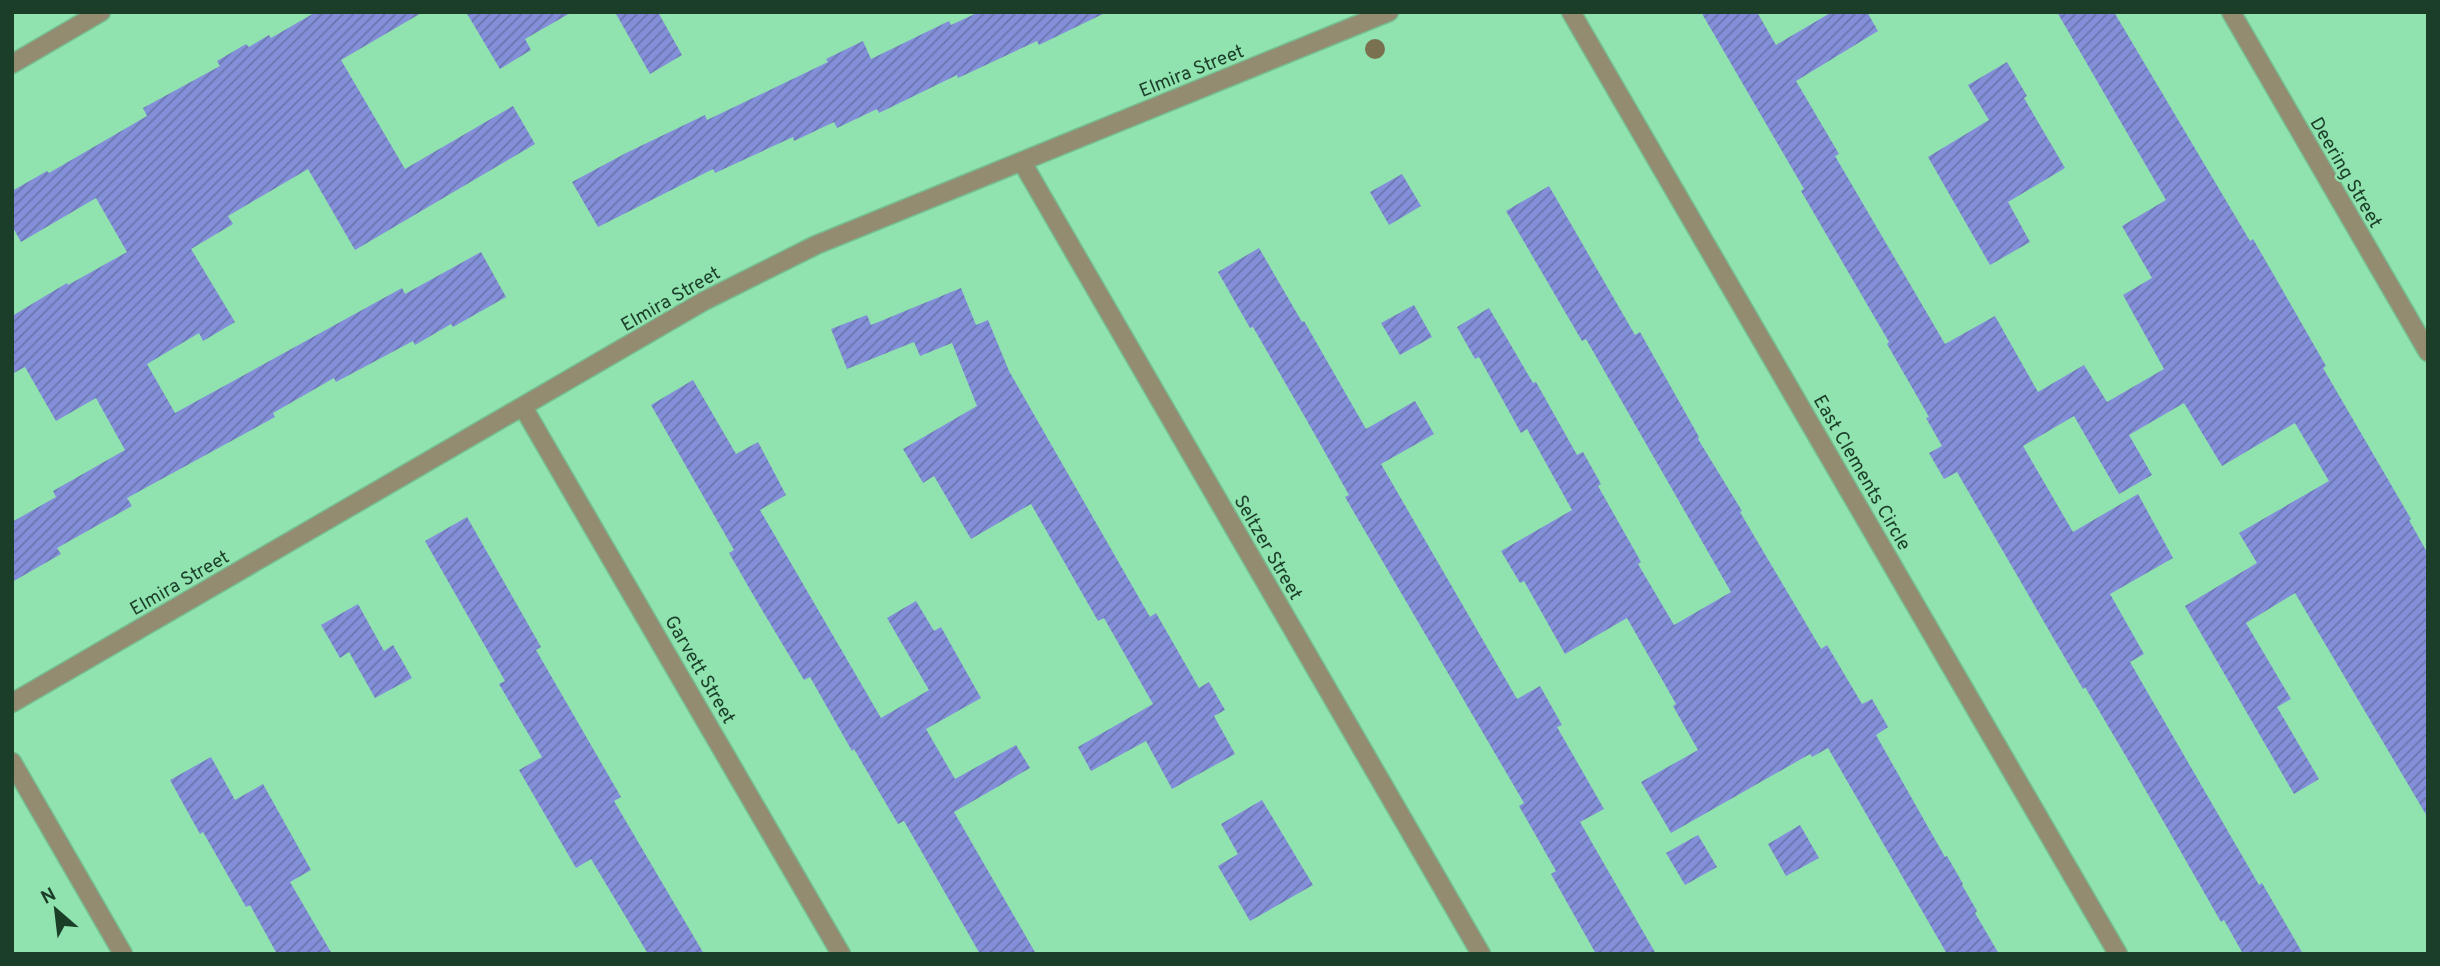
<svg xmlns="http://www.w3.org/2000/svg" width="2440" height="966" font-family="Overpass,sans-serif">
  <style>
    .building { fill: url(#building-hatch) }
    .lines { fill: none; stroke-linecap: round; stroke-linejoin: round }
    .minor-casing { stroke: #76bf92; stroke-width: 21 }
    .minor { stroke: #938c71; stroke-width: 18 }
    .tree { fill: #79714f }
    .labels { text-anchor: middle; stroke-width: 5; stroke-linejoin: round; paint-order: stroke }
    .street-label { font-size: 19px; fill: #1b3e29; stroke: #90e3af }
  </style>
  <defs>
    <pattern id="building-hatch" width="6" height="6" patternUnits="userSpaceOnUse" patternTransform="scale(1.75)"><rect width="6" height="6" fill="#838fd8"/><path d="M-1 1l2-2M0 6l6-6M5 7l2-2" fill="none" stroke="#6a76af"/></pattern>
  </defs>
  <rect width="100%" height="100%" fill="#90e3af"/>
  <g class="building">
    <polygon points="316,12 423,12 341,60 405,169 513,106 535,144 355,250 308,169 228,216 233,224 191,249 235,322 203,341 199,333 147,364 175,413 402,288 405,294 481,252 506,297 453,327 451,324 415,345 413,341 336,382 334,378 273,413 275,417 127,498 132,506 57,548 61,554 12,582 12,522 56,497 53,491 125,450 96,398 56,421 25,367 12,374 12,316 67,283 68,285 127,252 96,198 21,242 12,226 12,191 47,171 49,173 147,116 143,108 220,66 217,61 246,44 249,47 269,35 271,38"/>
    <polygon points="466,12 572,12 525,39 531,50 500,69"/>
    <polygon points="615,12 658,12 682,55 650,74"/>
    <polygon points="979,12 1107,12 1039,45 1037,41 958,78 957,75 879,113 877,109 837,128 834,122 794,141 793,137 715,173 713,169 598,227 572,182 626,153 705,115 707,120 828,62 826,59 863,41 871,59 949,21 951,25"/>
    <polygon points="1701,12 1757,12 1776,45 1832,12 1867,12 1878,31 1796,81 1839,154 1835,156 1945,344 1995,316 2038,392 2084,365 2107,402 2164,369 2123,295 2152,278 2122,226 2166,200 2057,12 2114,12 2250,241 2253,239 2283,291 2326,366 2323,368 2411,519 2409,520 2428,554 2428,818 2295,593 2246,623 2291,699 2277,707 2319,779 2294,794 2185,606 2257,563 2239,533 2329,481 2295,423 2222,466 2184,403 2129,435 2152,475 2119,494 2074,416 2023,446 2073,532 2138,494 2173,558 2110,594 2144,654 2130,662 2259,885 2262,883 2303,954 2243,954 2224,920 2221,922 2134,770 2085,687 2083,689 1957,472 1944,479 1929,453 1942,446 1926,418 1929,417 1887,344 1889,342 1801,191 1804,189"/>
    <polygon points="2007,62 2027,96 2024,98 2065,168 2008,202 2030,242 1990,265 1928,157 1989,120 1968,85"/>
    <polygon points="1402,174 1421,206 1389,225 1370,192"/>
    <polygon points="1549,186 1635,335 1640,332 1699,437 1698,439 1742,511 1740,512 1821,649 1827,645 1862,704 1872,699 1888,727 1876,735 1945,857 1947,856 1963,884 1962,885 1977,911 1975,913 1999,954 1947,954 1828,748 1812,757 1810,754 1671,833 1641,782 1698,750 1673,706 1676,704 1627,618 1565,654 1524,581 1520,583 1501,551 1572,510 1527,429 1521,433 1479,357 1475,359 1457,327 1489,308 1533,383 1536,382 1577,455 1583,452 1601,484 1598,486 1641,562 1638,564 1674,625 1731,592 1586,339 1582,341 1506,211"/>
    <polygon points="1259,248 1302,322 1304,321 1366,429 1415,401 1434,434 1381,464 1517,699 1540,686 1562,725 1557,727 1604,809 1580,822 1656,954 1596,954 1551,874 1556,871 1519,806 1524,803 1345,497 1349,495 1306,419 1253,327 1250,328 1218,272"/>
    <polygon points="961,288 976,325 988,320 1009,371 1150,617 1156,613 1199,688 1209,682 1225,710 1214,716 1235,754 1172,789 1146,741 1091,771 1078,747 1153,704 1104,618 1098,621 1031,504 971,539 934,476 923,483 903,449 977,406 952,343 920,356 914,342 847,369 831,329 867,315 871,325"/>
    <polygon points="1414,305 1432,337 1400,355 1381,323"/>
    <polygon points="693,380 736,454 758,442 786,495 760,510 881,718 929,690 887,618 916,601 934,631 941,627 981,698 926,729 955,779 1016,745 1030,768 954,812 1036,954 980,954 904,821 898,824 854,749 852,751 810,677 804,680 759,605 729,553 734,550 651,405"/>
    <polygon points="467,517 541,647 536,650 621,797 614,801 704,954 648,954 591,859 576,868 519,770 542,757 499,684 505,681 425,541"/>
    <polygon points="358,604 384,651 393,645 412,678 375,698 349,652 340,658 321,625"/>
    <polygon points="211,757 235,800 263,784 311,870 290,882 332,954 277,954 250,905 246,907 203,832 200,834 170,780"/>
    <polygon points="1262,800 1313,885 1250,921 1218,866 1238,854 1221,824"/>
    <polygon points="1800,825 1819,858 1786,876 1768,844"/>
    <polygon points="1698,835 1717,867 1685,885 1666,853"/>
  </g>
  <g class="lines">
    <g class="minor-casing">
      <g id="minor">
        <polyline points="1571,12 2118,954"/>
        <polyline points="2231,12 2428,352"/>
        <polyline points="12,64 101,12"/>
        <polyline points="1022,162 1481,954"/>
        <polyline points="523,407 841,954"/>
        <polyline points="12,703 704,301 816,245 1389,12"/>
        <polyline points="12,762 123,954"/>
      </g>
    </g>
    <use href="#minor" class="minor"/>
  </g>
  <circle class="tree" cx="1375" cy="49" r="10"/>
  <g class="labels">
    <g class="street-label">
      <text transform="translate(1191 70) rotate(-22)" y="7">Elmira Street</text>
      <text transform="translate(2347 172) rotate(60)" y="7">Deering Street</text>
      <text transform="translate(670 298) rotate(-30)" y="7">Elmira Street</text>
      <text transform="translate(1863 472) rotate(60)" y="7">East Clements Circle</text>
      <text transform="translate(1269 547) rotate(60)" y="7">Seltzer Street</text>
      <text transform="translate(179 582) rotate(-30)" y="7">Elmira Street</text>
      <text transform="translate(701 669) rotate(60)" y="7">Garvett Street</text>
    </g>
  </g>
  <rect width="2440" height="966" fill="none" stroke="#1b3e29" stroke-width="28"/>
  <g transform="translate(56 910) rotate(332)" stroke="#90e3af" stroke-width="5" paint-order="stroke">
  <path d="M0-5L12 26L0 18L-12 26Z" fill="#1b3e29"/>
  <text y="-10" font-size="19" font-weight="bold" text-anchor="middle" fill="#1b3e29">N</text>
  </g>
</svg>
